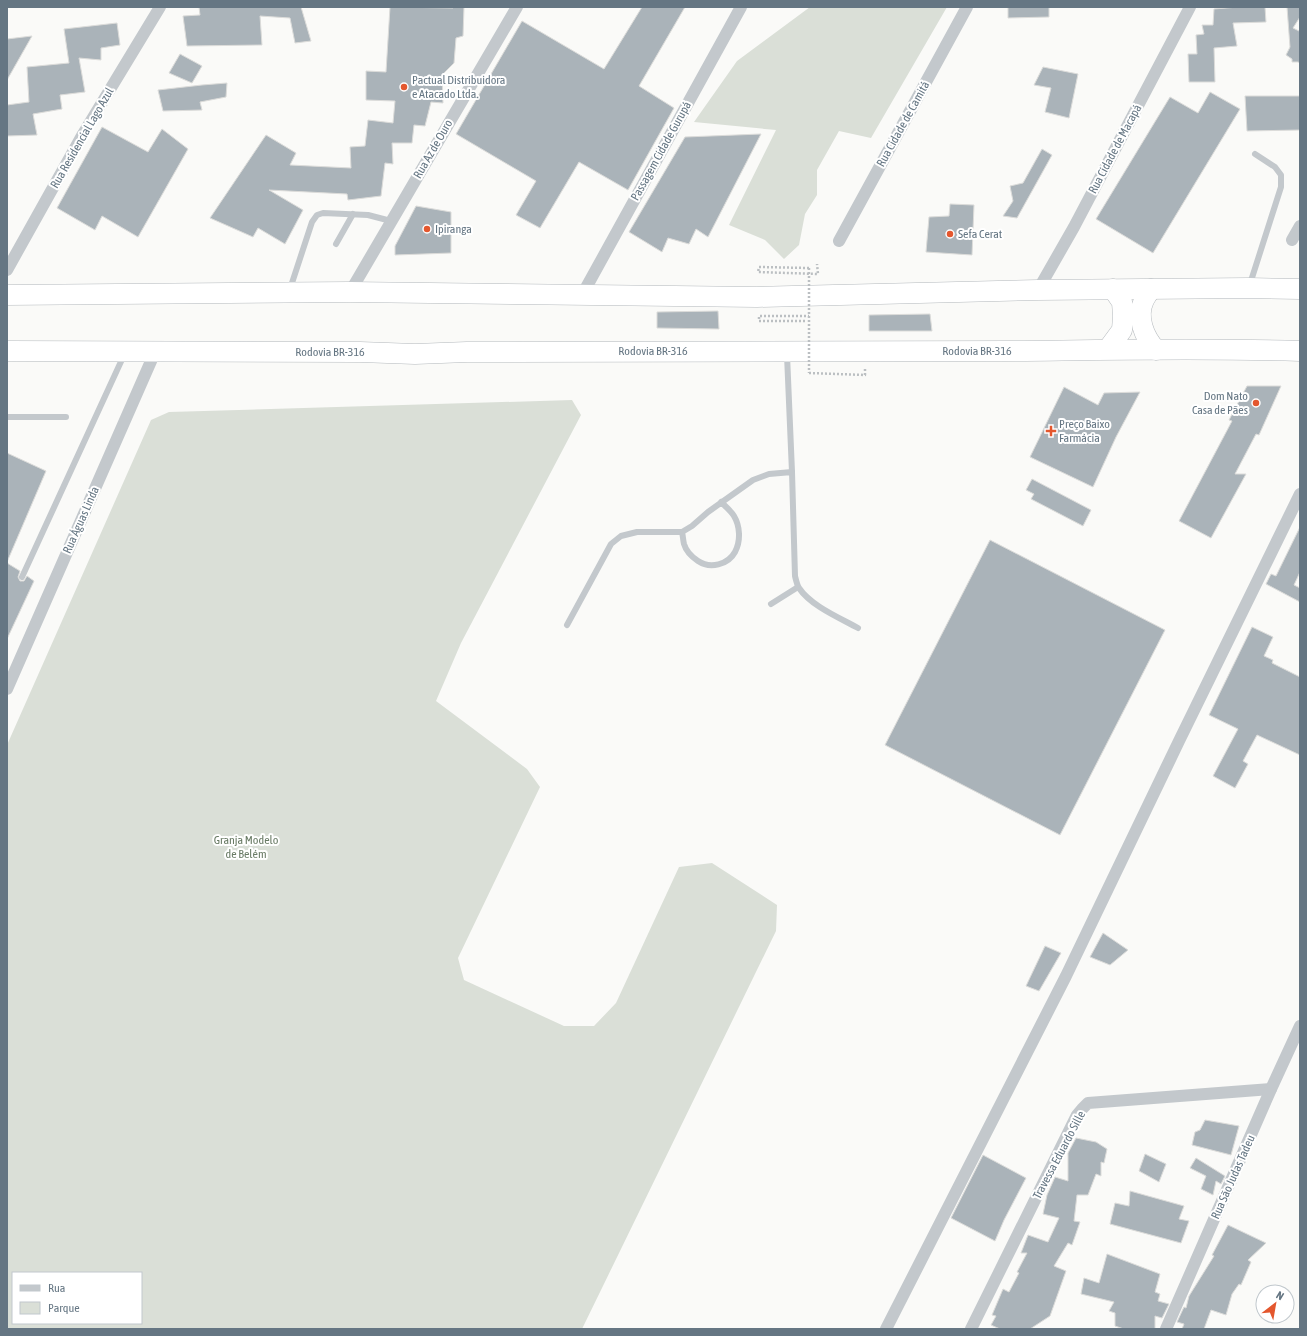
<svg xmlns="http://www.w3.org/2000/svg" width="1307" height="1336" font-family="'Asap Condensed',sans-serif">
  <style>
    .green { fill: #dadfd7; fill-rule: evenodd }
    .building { fill: #aab3b9; stroke: #dcdcda }
    .lines { fill: none; stroke-linecap: round; stroke-linejoin: round }
    .trunk-casing { stroke: #b4b9bd; stroke-width: 21 }
    .path { stroke: #bbbfc2; stroke-width: 2.5; stroke-dasharray: 2 2; stroke-linecap: butt }
    .service { stroke: #c3c8cc; stroke-width: 6 }
    .minor { stroke: #c3c8cc; stroke-width: 12 }
    .trunk { stroke: #fff; stroke-width: 20 }
    .path-bridge { stroke: #bbbfc2; stroke-width: 2.5; stroke-dasharray: 2 2; stroke-linecap: butt }
    .poi-dot { fill: #e4572e; stroke: #fff; stroke-width: 1.5 }
    .labels { text-anchor: middle; stroke-width: 4; stroke-linejoin: round; paint-order: stroke }
    .poi-label { font-size: 12px; fill: #657683; stroke: #fff; text-anchor: start }
    .street-label { font-size: 12px; fill: #657683; stroke: #fff }
    .park-label { font-size: 12px; fill: #687a64; stroke: #fff }
  </style>
  <rect width="100%" height="100%" fill="#fafaf8"/>
  <g class="green">
    <polygon points="810,7 947,7 871,138 839,131 817,170 817,195 805,214 799,245 784,259 765,240 729,225 776,130 694,122 737,61"/>
    <path d="M572,400L581,415L461,643L436,701L527,769L540,787L458,958L464,980L564,1026H594L616,1003L679,867L712,863L777,905L776,931L582,1329H7V745L151,420L169,412ZM13,1273H141V1323H13Z"/>
  </g>
  <g class="building">
    <polygon points="199,7 301,7 311,41 295,43 290,18 260,16 262,45 187,46 183,16 200,15"/>
    <polygon points="390,7 453,8 453,7 464,7 463,36 456,38 454,63 442,75 443,103 431,102 425,126 414,125 412,143 392,143 393,164 385,163 381,196 348,200 347,194 269,190 303,210 285,244 258,228 253,237 210,218 266,135 296,153 290,165 351,168 350,147 365,146 368,120 393,123 395,101 366,100 366,71 386,72"/>
    <polygon points="642,7 685,7 639,86 674,108 628,190 579,162 540,228 516,215 536,181 456,134 522,21 604,69"/>
    <polygon points="1008,7 1049,7 1049,17 1008,18"/>
    <polygon points="1239,7 1265,7 1266,22 1233,23 1237,46 1214,48 1215,82 1189,82 1188,54 1197,54 1196,35 1204,34 1202,25 1213,25 1214,9"/>
    <polygon points="1287,7 1300,7 1300,17 1293,28 1299,31 1300,29 1300,63 1298,62 1292,62 1292,59 1286,55 1290,47"/>
    <polygon points="117,23 120,45 101,48 101,60 79,58 85,92 60,95 62,109 33,114 37,135 7,136 7,105 29,102 27,67 69,63 64,29"/>
    <polygon points="32,36 7,80 7,39"/>
    <polygon points="180,54 202,66 192,83 169,73"/>
    <polygon points="1043,67 1078,74 1069,118 1045,112 1051,88 1034,85"/>
    <polygon points="227,83 226,97 200,102 202,110 163,111 158,90 202,85"/>
    <polygon points="1210,92 1240,109 1153,253 1096,219 1170,97 1198,113"/>
    <polygon points="1245,96 1300,96 1300,130 1247,131"/>
    <polygon points="102,127 148,152 162,129 188,149 138,237 102,216 95,230 57,208"/>
    <polygon points="761,134 708,237 696,229 689,244 668,238 662,252 629,232 685,137"/>
    <polygon points="1042,149 1052,155 1017,218 1003,216 1013,201 1010,186 1023,183"/>
    <polygon points="950,204 974,205 972,255 926,252 929,217 949,216"/>
    <polygon points="416,206 451,212 451,253 395,255 395,246"/>
    <polygon points="718,311 719,329 657,328 657,312"/>
    <polygon points="930,314 932,331 869,331 869,315"/>
    <polygon points="1247,386 1281,386 1259,435 1256,434 1235,474 1246,474 1211,538 1179,521 1232,421 1229,420"/>
    <polygon points="1064,387 1098,405 1104,393 1140,392 1116,437 1093,487 1030,457"/>
    <polygon points="7,453 46,471 7,562"/>
    <polygon points="1032,479 1091,510 1083,526 1031,499 1034,494 1026,490"/>
    <polygon points="1300,527 1300,572 1294,585 1300,588 1300,602 1266,584 1271,574 1276,576"/>
    <polygon points="990,540 1165,630 1060,835 885,745"/>
    <polygon points="7,563 20,571 18,577 20,581 24,581 27,576 34,581 7,639"/>
    <polygon points="1252,627 1273,637 1264,656 1273,660 1272,663 1300,677 1300,755 1257,735 1243,761 1248,764 1235,788 1213,776 1238,729 1209,715"/>
    <polygon points="1103,933 1128,950 1110,965 1090,957"/>
    <polygon points="1045,946 1061,953 1039,991 1026,986"/>
    <polygon points="1205,1120 1239,1126 1231,1155 1192,1145 1195,1132 1200,1130"/>
    <polygon points="1076,1138 1096,1142 1107,1149 1104,1163 1101,1162 1101,1176 1096,1174 1088,1195 1077,1195 1074,1221 1080,1222 1072,1245 1068,1243 1054,1266 1066,1271 1050,1316 1030,1329 1000,1329 991,1325 996,1316 992,1315 1003,1289 1009,1292 1019,1273 1017,1272 1027,1253 1021,1253 1028,1235 1048,1242 1059,1218 1043,1214 1047,1195 1055,1177 1068,1181 1068,1153"/>
    <polygon points="1145,1154 1166,1164 1159,1182 1139,1171"/>
    <polygon points="983,1155 1026,1178 1004,1220 995,1241 951,1218"/>
    <polygon points="1196,1158 1225,1176 1221,1184 1216,1181 1213,1195 1201,1189 1206,1176 1190,1168"/>
    <polygon points="1130,1191 1184,1206 1179,1219 1189,1221 1181,1243 1110,1224 1115,1203 1129,1206"/>
    <polygon points="1228,1225 1266,1243 1248,1260 1251,1262 1241,1285 1239,1284 1232,1294 1226,1315 1211,1310 1204,1329 1182,1329 1184,1324 1177,1322 1184,1307 1186,1308 1189,1296 1214,1256 1212,1255"/>
    <polygon points="1107,1254 1160,1274 1155,1292 1160,1294 1158,1301 1169,1304 1162,1318 1155,1316 1155,1329 1124,1329 1115,1326 1115,1313 1109,1311 1114,1302 1081,1294 1084,1278 1099,1283"/>
  </g>
  <g class="lines">
    <g class="trunk-casing">
      <g id="trunk">
        <path d="M1151,289C1149,292 1146,296 1144,300C1136,317 1144,337 1156,350"/>
        <polyline points="7,295 350,292 757,297 1038,290 1249,288 1300,289"/>
        <polyline points="1108,349 1122,330 1123,316 1122,302 1113,289"/>
        <path d="M7,351L360,352L415,354L467,352C649,351 832,353 1015,351C1110,350 1205,348 1300,351"/>
      </g>
    </g>
    <g class="path">
      <polyline points="809,268 759,267 758,272 818,274 817,264"/>
      <polyline points="805,321 759,321 759,316 809,316"/>
      <polyline points="809,373 865,375 865,368"/>
    </g>
    <g class="service">
      <polyline points="336,244 353,214"/>
      <polyline points="1250,284 1281,187 1281,175 1275,167 1255,154"/>
      <polyline points="290,289 312,222 317,215 323,213 368,215 391,221"/>
      <polyline points="787,355 792,472"/>
      <polyline points="7,417 66,417"/>
      <path d="M721,502C725,506 731,511 734,516C740,526 741,541 735,552C728,565 710,569 698,561C692,557 686,551 684,544C683,540 683,536 682,532L692,526L708,512L753,480L769,474L792,472L795,576C796,580 797,585 799,588C811,606 840,618 858,628"/>
      <polyline points="22,577 124,355"/>
      <polyline points="771,604 798,587"/>
      <polyline points="567,625 611,544 621,536 637,532 682,532"/>
    </g>
    <g class="minor">
      <polyline points="1292,240 1300,226"/>
      <polyline points="839,241 967,7"/>
      <polyline points="7,270 83,134 160,7"/>
      <polyline points="1038,290 1074,227 1190,7"/>
      <polyline points="350,292 517,7"/>
      <polyline points="582,295 741,7"/>
      <polyline points="7,689 155,352"/>
      <polyline points="886,1329 1066,976 1179,741 1300,494"/>
      <polyline points="971,1329 1077,1115 1082,1109 1088,1103 1271,1089"/>
      <polyline points="1166,1329 1271,1089 1300,1026"/>
    </g>
    <use href="#trunk" class="trunk"/>
    <polyline class="path-bridge" points="809,268 809,373"/>
  </g>
  <g class="poi-dot">
    <circle cx="404" cy="87" r="4"/>
    <circle cx="427" cy="229" r="4"/>
    <circle cx="950" cy="234" r="4"/>
    <circle cx="1256" cy="403" r="4"/>
    <path d="M1049 425h4v4h4v4h-4v4h-4v-4h-4v-4h4z"/>
  </g>
  <g class="labels">
    <g class="poi-label">
      <text x="412" y="84">Pactual Distribuidora<tspan x="412" dy="14">e Atacado Ltda.</tspan></text>
      <text x="435" y="233">Ipiranga</text>
      <text x="958" y="238">Sefa Cerat</text>
      <text x="1248" y="400" text-anchor="end">Dom Nato<tspan x="1248" dy="14">Casa de Pães</tspan></text>
      <text x="1059" y="428">Preço Baixo<tspan x="1059" dy="14">Farmácia</tspan></text>
    </g>
    <g class="street-label">
      <text transform="translate(903 124) rotate(-61)" y="4">Rua Cidade de Camitá</text>
      <text transform="translate(82 138) rotate(-60)" y="4">Rua Residencial Lago Azul</text>
      <text transform="translate(433 149) rotate(-60)" y="4">Rua Az de Ouro</text>
      <text transform="translate(1115 149) rotate(-62)" y="4">Rua Cidade de Macapá</text>
      <text transform="translate(661 151) rotate(-61)" y="4">Passagem Cidade Gurupá</text>
      <text x="653" y="355">Rodovia BR-316</text>
      <text x="977" y="355">Rodovia BR-316</text>
      <text x="330" y="356">Rodovia BR-316</text>
      <text transform="translate(81 520) rotate(-66)" y="4">Rua Águas Linda</text>
      <text transform="translate(1059 1155) rotate(-62)" y="4">Travessa Eduardo Sille</text>
      <text transform="translate(1233 1177) rotate(-66)" y="4">Rua São Judas Tadeu</text>
    </g>
    <g class="park-label">
      <text x="246" y="844">Granja Modelo<tspan x="246" dy="14">de Belém</tspan></text>
    </g>
  </g>
  <rect width="1307" height="1336" fill="none" stroke="#657683" stroke-width="16"/>
  <rect x="12" y="1272" width="130" height="52" fill="#ffffff" stroke="#c1c8cd"/>
  <rect x="20" y="1285" width="20" height="6" fill="#c3c8cc" stroke="#c1c8cd"/>
  <text x="48" y="1292" font-size="12" fill="#657683">Rua</text>
  <rect x="20" y="1302" width="20" height="12" fill="#dadfd7" stroke="#c1c8cd"/>
  <text x="48" y="1312" font-size="12" fill="#657683">Parque</text>
  <g transform="translate(1275 1304) rotate(31)"><circle r="19" fill="#ffffff" stroke="#c1c8cd"/>
  <path d="M0-3L7 15L0 10L-7 15Z" fill="#e4572e"/>
  <text y="-6" font-size="11" font-weight="bold" text-anchor="middle" fill="#657683">N</text>
  </g>
</svg>
